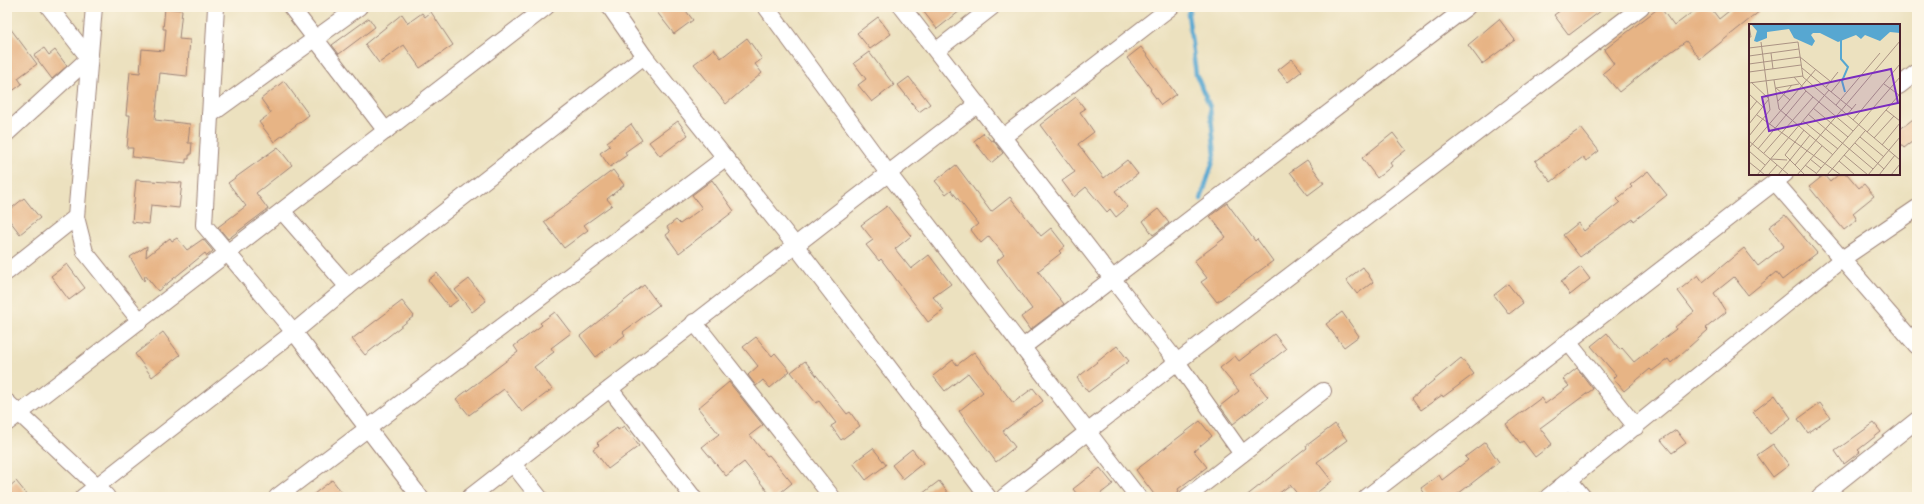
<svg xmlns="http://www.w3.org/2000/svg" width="1924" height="504" font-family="Mynerve,sans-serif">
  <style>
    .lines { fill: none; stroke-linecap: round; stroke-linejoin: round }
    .stream { stroke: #57a7d1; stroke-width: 4.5 }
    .building { fill: #e7b485 }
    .street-casing { stroke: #9b8075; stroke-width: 18 }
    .street { stroke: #fff; stroke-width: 16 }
    .inset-river { fill: none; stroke: #57a7d1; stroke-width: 2 }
    .inset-road { fill: none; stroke: #ab9384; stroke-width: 1 }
    .view { fill: #7b2cbf; fill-opacity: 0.15; stroke: #7b2cbf; stroke-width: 2 }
    .inset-edge { fill: none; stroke: #4a1f2b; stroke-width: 2 }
  </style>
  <rect width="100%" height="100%" fill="#fcf5e5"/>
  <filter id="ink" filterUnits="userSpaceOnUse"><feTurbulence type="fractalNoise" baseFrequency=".025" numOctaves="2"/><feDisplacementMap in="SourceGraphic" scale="8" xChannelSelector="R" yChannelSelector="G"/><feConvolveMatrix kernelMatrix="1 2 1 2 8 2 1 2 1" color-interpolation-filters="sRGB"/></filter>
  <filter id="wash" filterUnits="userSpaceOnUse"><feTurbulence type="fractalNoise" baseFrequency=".012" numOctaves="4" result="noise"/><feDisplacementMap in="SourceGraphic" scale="16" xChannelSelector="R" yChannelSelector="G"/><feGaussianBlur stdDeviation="0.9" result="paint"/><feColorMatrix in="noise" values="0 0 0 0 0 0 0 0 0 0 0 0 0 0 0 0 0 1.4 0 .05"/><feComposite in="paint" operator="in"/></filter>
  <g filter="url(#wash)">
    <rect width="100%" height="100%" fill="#ece1bf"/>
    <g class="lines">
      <polyline class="stream" points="1191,7 1188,14 1196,74 1210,107 1215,155 1201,199"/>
    </g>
    <g id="blocks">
      <g class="building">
        <polygon points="653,7 683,7 693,20 674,34"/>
        <polygon points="920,7 965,7 937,29"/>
        <polygon points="1565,7 1606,7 1569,35 1554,15"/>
        <polygon points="1660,7 1674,26 1699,7 1710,7 1719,19 1734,7 1765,7 1700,59 1686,41 1654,64 1619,92 1603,73 1614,64 1604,50"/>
        <polygon points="165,8 182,10 179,39 190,40 187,76 160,73 155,120 190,124 188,143 192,143 191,155 189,155 189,159 186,159 186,163 132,157 133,148 127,148 130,115 126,115 130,72 140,73 142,49 164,51 166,29 163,29"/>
        <polygon points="431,12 453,45 420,68 404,45 379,63 365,44 402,14 408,23 422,13 425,17"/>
        <polygon points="878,17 891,34 870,49 857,33"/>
        <polygon points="369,18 375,27 339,54 332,45"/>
        <polygon points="1499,19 1515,40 1482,64 1468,45"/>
        <polygon points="7,24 37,64 18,78 22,84 7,95"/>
        <polygon points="747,38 762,59 755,64 762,73 726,104 694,64 714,49 721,58"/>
        <polygon points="1141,47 1176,94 1161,105 1150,90 1151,89 1127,58"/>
        <polygon points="44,48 49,55 55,50 67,66 52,79 34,55"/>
        <polygon points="869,52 894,85 872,102 858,85 866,79 854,63"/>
        <polygon points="1292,59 1302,71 1288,82 1278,70"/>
        <polygon points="909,77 930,104 919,112 898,85"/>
        <polygon points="284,81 309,115 274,142 259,122 271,113 261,99"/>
        <polygon points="1076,97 1085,109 1080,112 1094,132 1078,144 1104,178 1127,160 1138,174 1115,191 1128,207 1116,217 1110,209 1107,212 1086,187 1074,197 1062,181 1075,172 1040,125"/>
        <polygon points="1917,116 1917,138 1904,148 1899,142 1899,130"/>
        <polygon points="678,121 688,135 660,156 649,142"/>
        <polygon points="631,124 642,140 625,152 627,155 610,167 600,153 610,146 607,142"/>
        <polygon points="1581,128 1599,151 1586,161 1583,157 1551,182 1535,161"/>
        <polygon points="984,133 991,141 993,140 1003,153 991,163 974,141"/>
        <polygon points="1393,133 1406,150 1390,163 1392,166 1377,178 1362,158"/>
        <polygon points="278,147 292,165 256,193 268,209 228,239 218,227 246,206 228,183"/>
        <polygon points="1307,160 1324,183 1308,195 1290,172"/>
        <polygon points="956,165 991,212 1010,197 1041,236 1051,228 1065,246 1059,251 1061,253 1038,271 1064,304 1030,330 1021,317 1032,309 997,261 1004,255 989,236 981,243 971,230 978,224 951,190 946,194 935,181"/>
        <polygon points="613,170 624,185 607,199 612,205 584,225 588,230 564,248 544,222"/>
        <polygon points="1648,171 1667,195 1634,221 1633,219 1580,257 1563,235 1578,223 1584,231 1620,202 1617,199 1632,187 1630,185"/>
        <polygon points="1839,174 1847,174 1859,188 1864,184 1874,196 1853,213 1857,220 1844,230 1809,187 1824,175 1830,182"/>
        <polygon points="136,180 182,183 179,208 151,205 149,224 132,222"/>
        <polygon points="712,180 734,211 679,253 666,235 670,232 667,227 676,220 680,224 702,208 692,195"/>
        <polygon points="24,198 40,218 20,234 7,217 7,212"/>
        <polygon points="1227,203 1255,241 1257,239 1273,261 1217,302 1201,282 1207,278 1194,261 1226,237 1210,216"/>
        <polygon points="887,206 911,236 895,249 911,269 929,255 951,284 933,297 944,310 928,322 881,259 879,261 866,245 873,240 861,225"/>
        <polygon points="1158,209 1169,223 1153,235 1143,221"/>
        <polygon points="1785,215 1817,253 1782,280 1776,272 1748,295 1734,277 1714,293 1726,312 1706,328 1708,330 1671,363 1668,359 1652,371 1650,369 1624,391 1613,378 1616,375 1591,346 1607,333 1620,350 1622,348 1634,362 1676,329 1675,327 1694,312 1678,291 1698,275 1703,282 1744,248 1758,266 1784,246 1769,227"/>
        <polygon points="170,238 172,241 177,238 187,250 203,239 213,251 207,256 205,253 158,291 145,275 144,281 130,257 147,246 146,257"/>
        <polygon points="67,264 85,288 69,300 51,276"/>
        <polygon points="1363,267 1373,282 1357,294 1346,280"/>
        <polygon points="1581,267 1590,279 1570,295 1561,282"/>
        <polygon points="437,273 458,300 449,307 428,280"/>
        <polygon points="469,279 486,301 472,312 455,290"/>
        <polygon points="1508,284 1523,303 1509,314 1494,295"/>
        <polygon points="644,285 659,305 623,332 625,335 596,357 580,336"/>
        <polygon points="402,301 414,316 365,355 352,339"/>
        <polygon points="555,312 571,333 551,348 554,352 534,367 552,389 522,412 504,389 469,415 456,399 518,352 514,346 542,325 540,323"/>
        <polygon points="1342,312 1359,336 1344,347 1326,324"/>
        <polygon points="163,332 180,355 152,377 135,354"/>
        <polygon points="1274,334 1286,349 1251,376 1268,397 1233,424 1220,406 1239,391 1220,368 1235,356 1239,361"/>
        <polygon points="756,337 772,356 775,353 790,371 770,388 763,380 756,386 748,375 758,366 743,347"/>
        <polygon points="1117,346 1129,361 1088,392 1077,378"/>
        <polygon points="974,352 1013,403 1033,388 1043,401 1003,431 1015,447 996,462 959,411 983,392 968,373 945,391 933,376 953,360 957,365"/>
        <polygon points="1461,358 1474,374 1443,397 1442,395 1421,410 1412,398"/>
        <polygon points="805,361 847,414 850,412 860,426 841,440 831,426 836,423 819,401 816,403 791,372"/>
        <polygon points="1577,368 1593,389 1540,428 1552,444 1535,457 1523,441 1520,443 1506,424 1541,398 1545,404 1569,386 1563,379"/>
        <polygon points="729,382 763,425 750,435 767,456 769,455 792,483 775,497 772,497 744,462 726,476 702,447 719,434 698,408"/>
        <polygon points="1775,395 1791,418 1770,434 1753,412"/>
        <polygon points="1820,403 1830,417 1808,433 1798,419"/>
        <polygon points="1200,421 1212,436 1194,451 1207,467 1178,489 1179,491 1171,497 1156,497 1136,470"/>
        <polygon points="1874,423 1881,432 1858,450 1860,452 1844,464 1835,451"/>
        <polygon points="1335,424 1347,440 1317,462 1332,481 1311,497 1300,497 1290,485 1274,497 1245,497 1307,448 1306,446"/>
        <polygon points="624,426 639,446 608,469 593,449 599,445 597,443 617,428 618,430"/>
        <polygon points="1676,430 1686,443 1672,453 1661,440"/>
        <polygon points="1485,442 1499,462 1454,497 1427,497 1421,488 1439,475 1442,480 1468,460 1465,457"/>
        <polygon points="1773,444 1789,465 1773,477 1757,455"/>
        <polygon points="873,448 886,465 866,480 853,463"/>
        <polygon points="912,449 923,463 903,479 892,465"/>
        <polygon points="1100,468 1113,484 1096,497 1079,497 1073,489"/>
        <polygon points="332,480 346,497 310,497"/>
        <polygon points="16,481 29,497 14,497 7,489"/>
        <polygon points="939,481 951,497 918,497"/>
      </g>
    </g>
  </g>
  <g filter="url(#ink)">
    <use href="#blocks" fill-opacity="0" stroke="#9b8075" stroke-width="1"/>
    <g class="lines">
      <g class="street-casing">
        <g id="street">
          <polyline points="216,7 204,225 294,332 420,497"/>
          <polyline points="291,7 386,131"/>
          <polyline points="610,7 644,56 795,245 988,497"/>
          <polyline points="766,7 888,173 1138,497"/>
          <polyline points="902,7 1177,362 1242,454"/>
          <polyline points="937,50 992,7"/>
          <polyline points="1899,86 1917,72"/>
          <polyline points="210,115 359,7"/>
          <polyline points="7,133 89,58 49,7"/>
          <polyline points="1003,137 1171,7"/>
          <polyline points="1775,182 1917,346"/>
          <polyline points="282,211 348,287"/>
          <polyline points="76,217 85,252 140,321"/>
          <polyline points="7,272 76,217 94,7"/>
          <polyline points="694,322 832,497"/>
          <polyline points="1568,342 1636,427"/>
          <polyline points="1023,347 1467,7"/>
          <polyline points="610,389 693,497"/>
          <polyline points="7,402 97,486 107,497"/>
          <polyline points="7,423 546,7"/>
          <polyline points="513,464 539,497"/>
          <polyline points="1570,481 1583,497"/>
          <polyline points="83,497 294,332 348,287 644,56"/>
          <polyline points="277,497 725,158"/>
          <polyline points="470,497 978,104"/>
          <polyline points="1004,497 1177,362 1641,7"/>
          <polyline points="1187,497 1323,391"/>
          <polyline points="1367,497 1785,174"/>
          <polyline points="1548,497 1842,259 1917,208"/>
          <polyline points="1820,497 1917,420"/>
        </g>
      </g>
      <use href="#street" class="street"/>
    </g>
  </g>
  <g transform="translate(1749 24)">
    <rect width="151" height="151" fill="#ece1bf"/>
    <path d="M2,0H151V9L141,8L131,17L116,11L112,15L107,11L89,18L71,9H64L62,11L66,17L63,22L45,14L40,5L18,8V14L8,18L5,17L8,7Z" fill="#57a7d1"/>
    <path class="inset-river" d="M92,16V35L99,43L93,57L96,68"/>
    <path class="inset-road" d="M0,2L2,13H0M0,24L49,18L54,53L151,136M22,29L24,45M0,32L50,25M0,40L51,33L81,57M53,44L103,85M0,48L52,41M45,53L57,67L104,107M25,56L30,85L84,131M0,59L54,52M77,63L89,48M27,64L50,60M27,64L41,76M82,68L92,56M0,70L14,83M29,77L43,61M87,81L131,29M64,84L99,113M137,86L151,97M0,87L8,77M59,90L124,145M8,91L92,151M98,91L107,80M104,96L151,40M54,97L89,125M0,100L20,75L2,58M55,106L36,131L56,151M118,108L150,71L135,60M0,112L21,86L12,18M111,113L135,133M125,114L145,92M0,117L40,151M106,119L135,145M133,121L151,99M0,124L67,45M9,125L57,67M0,127L16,141M15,129L64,73M95,131L119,151M22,135L38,136M61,135L72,144M90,137L106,151M0,138L16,151M46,141L151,17M56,141L67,149M8,151L80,66M19,151L28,141M29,151L61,111M48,151L73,122M66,151L151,53M78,151L116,107M119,151L151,113M130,151L146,131M142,151L151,140"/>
    <path class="view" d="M142,45L149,79L20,107L13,73Z"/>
    <rect width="151" height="151" class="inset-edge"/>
  </g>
  <rect width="1924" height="504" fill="none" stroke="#fcf5e5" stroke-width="24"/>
</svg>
